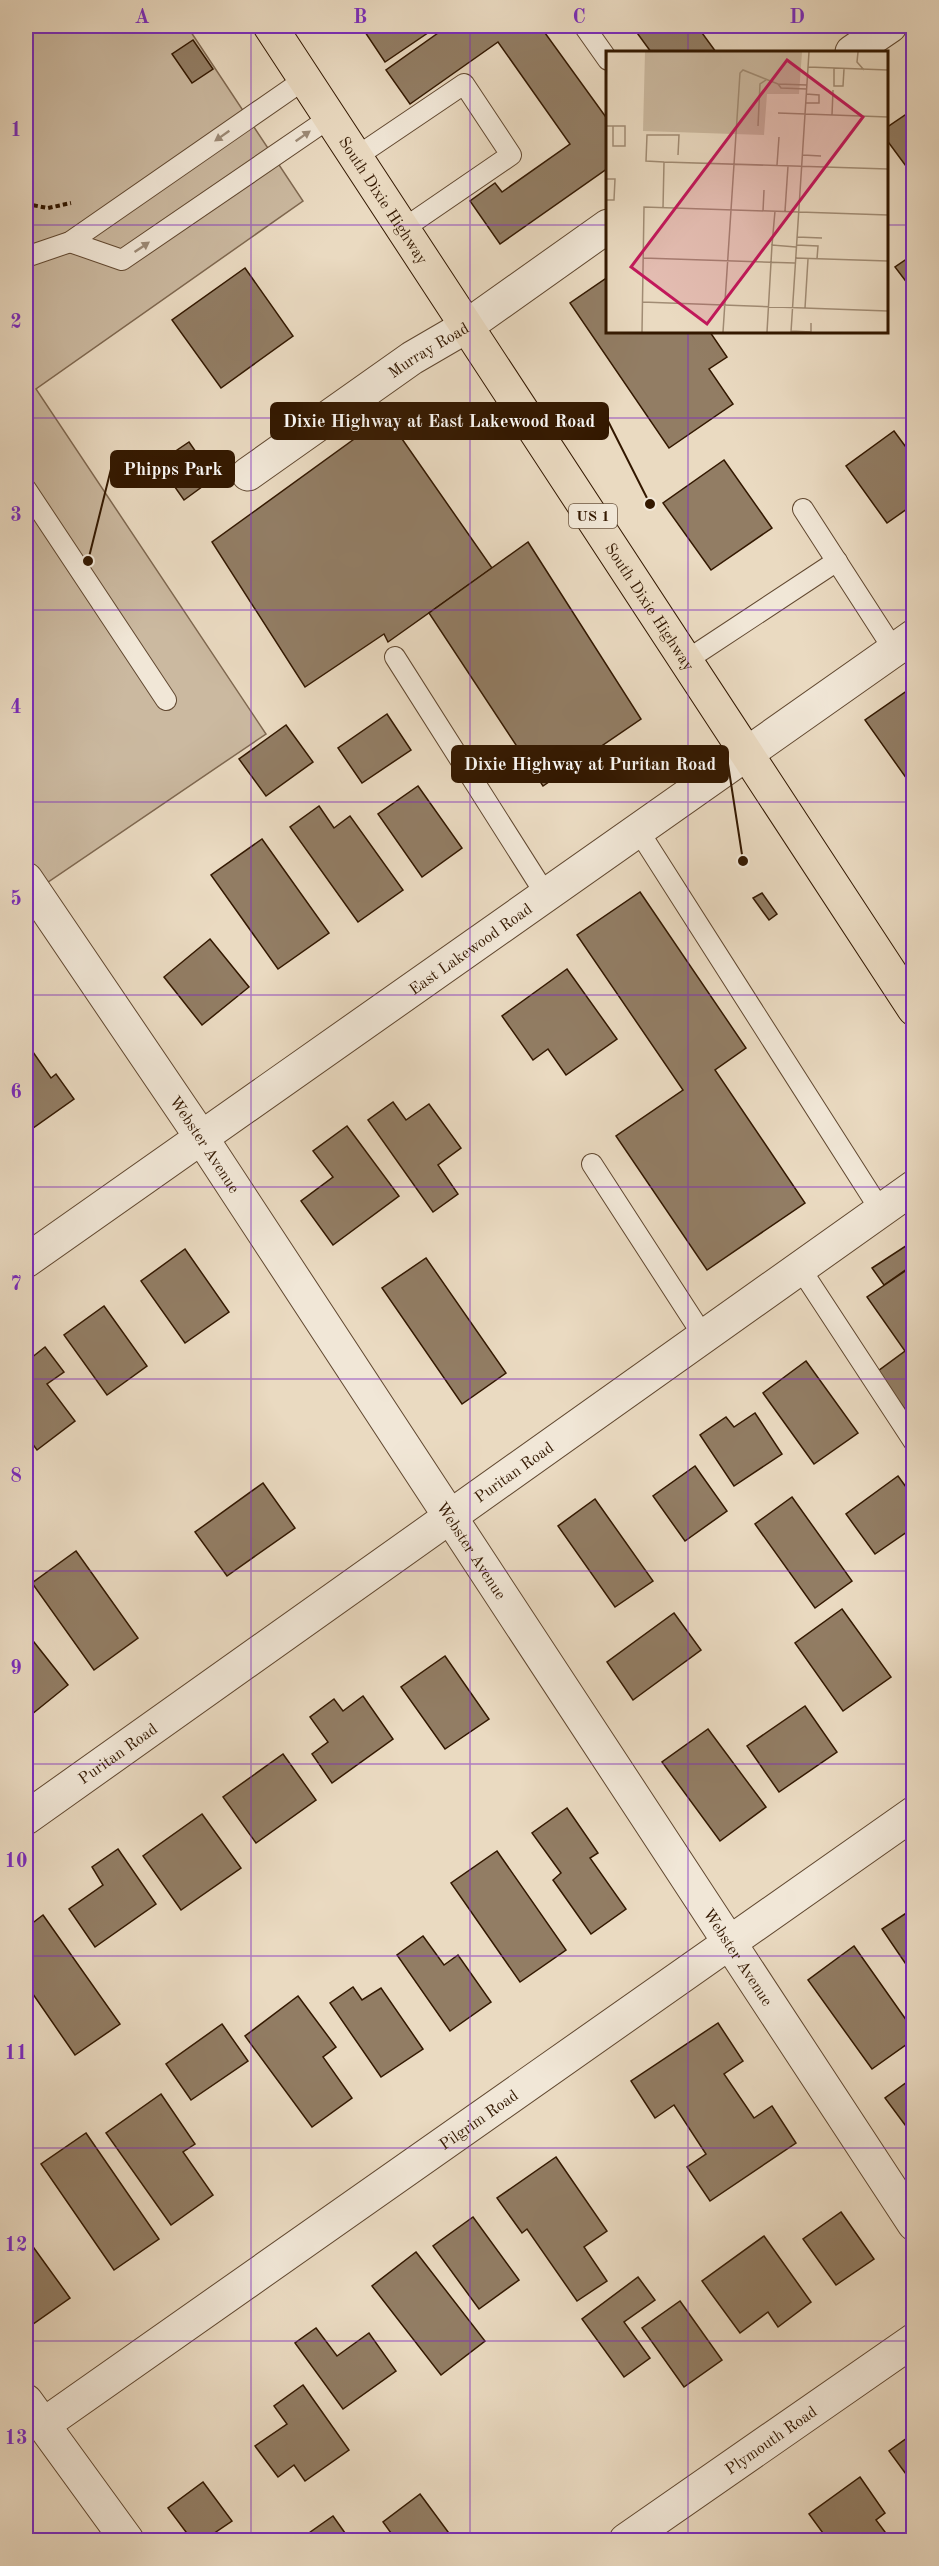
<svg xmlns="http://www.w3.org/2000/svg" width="939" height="2566" font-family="'Old Standard TT',serif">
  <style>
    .green { fill: #cbb9a0; stroke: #7f6850; stroke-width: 1.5 }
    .building { fill: #927d64; stroke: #331800; stroke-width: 1.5 }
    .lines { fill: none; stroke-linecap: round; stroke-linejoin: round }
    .service-casing { stroke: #614830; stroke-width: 22 }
    .minor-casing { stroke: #614830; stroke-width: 35 }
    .primary-casing { stroke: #331800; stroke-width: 35 }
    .path { stroke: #331800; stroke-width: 4; stroke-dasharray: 4.5 3; stroke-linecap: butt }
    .service { stroke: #f1e7d7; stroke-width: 20 }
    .minor { stroke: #f1e7d7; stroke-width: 33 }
    .primary { stroke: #eadac1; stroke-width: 33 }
    .oneway { fill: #9c8a76 }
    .grid { fill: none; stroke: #7b2cbf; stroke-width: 1.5; stroke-opacity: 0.55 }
    .labels { text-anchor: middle; stroke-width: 6; stroke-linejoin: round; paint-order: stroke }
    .shield { fill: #f1e7d7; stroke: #6c5640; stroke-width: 1.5 }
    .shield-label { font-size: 15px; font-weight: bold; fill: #331800 }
    .street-label { font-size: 16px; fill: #331800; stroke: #f1e7d7 }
    .inset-road { fill: none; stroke: #a18c74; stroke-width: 1.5 }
    .view { fill: #c2185b; fill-opacity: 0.15; stroke: #c2185b; stroke-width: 3 }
    .inset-edge { fill: none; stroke: #331800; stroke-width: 3 }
    .leader { fill: none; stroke: #331800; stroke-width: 2 }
    .callout-dot { fill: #331800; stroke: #f1e7d7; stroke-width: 2 }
    .callout { fill: #331800; stroke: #331800; stroke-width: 2 }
    .callout-label { font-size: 18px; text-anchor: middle; font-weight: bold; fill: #fff }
    .neatline { fill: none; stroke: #7b2cbf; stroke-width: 2 }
    .grid-label { font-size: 20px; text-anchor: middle; font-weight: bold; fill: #7b2cbf }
  </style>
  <rect width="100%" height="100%" fill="#eadac1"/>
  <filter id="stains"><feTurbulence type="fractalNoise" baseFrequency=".00333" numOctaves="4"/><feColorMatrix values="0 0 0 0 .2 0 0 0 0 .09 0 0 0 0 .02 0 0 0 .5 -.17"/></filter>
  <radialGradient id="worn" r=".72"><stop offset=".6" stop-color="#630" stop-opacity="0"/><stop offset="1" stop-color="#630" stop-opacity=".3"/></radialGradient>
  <polygon class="green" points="26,26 187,26 303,201 36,389 266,734 26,897"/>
  <g class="building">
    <polygon points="361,26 438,26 385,62"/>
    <polygon points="448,26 540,26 608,120 608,168 500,244 470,201 495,183 502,192 570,144 498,42 410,104 386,70"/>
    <polygon points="632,26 697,26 716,52 651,52"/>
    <polygon points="193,40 213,69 192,83 172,54"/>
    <polygon points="914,109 914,177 886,139 886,128"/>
    <polygon points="914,254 914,292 895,267"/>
    <polygon points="245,268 293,336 221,388 172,320"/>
    <polygon points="608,277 608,332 710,332 727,357 709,369 733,404 669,448 570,303"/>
    <polygon points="386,416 492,568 388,642 384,634 305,687 212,542"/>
    <polygon points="894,431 914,458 914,504 887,523 846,466"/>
    <polygon points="189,442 214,478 184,500 158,463"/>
    <polygon points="724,460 772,528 711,570 663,503"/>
    <polygon points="528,542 641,719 543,786 429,613"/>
    <polygon points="914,686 914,789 865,720"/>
    <polygon points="387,714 411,750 362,783 338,748"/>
    <polygon points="286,725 313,762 266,796 239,759"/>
    <polygon points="418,786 462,848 422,877 378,814"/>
    <polygon points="319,806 334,828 350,816 403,890 358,922 290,827"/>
    <polygon points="262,839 329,933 278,969 211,875"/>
    <polygon points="640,892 746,1048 715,1070 805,1203 707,1270 616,1136 683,1090 577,935"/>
    <polygon points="762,893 777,914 769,920 753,898"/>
    <polygon points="210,939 249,987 202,1025 164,977"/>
    <polygon points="567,969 617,1039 566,1075 548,1049 533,1060 502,1016"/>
    <polygon points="26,1042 51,1078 56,1074 74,1099 26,1133"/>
    <polygon points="393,1102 406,1120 429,1104 461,1148 438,1165 458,1194 433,1212 368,1120"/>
    <polygon points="347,1126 399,1196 333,1245 301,1201 333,1177 313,1151"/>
    <polygon points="914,1234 914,1264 884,1285 872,1268 912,1242"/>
    <polygon points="185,1249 229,1312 185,1343 141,1281"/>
    <polygon points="426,1258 506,1373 462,1404 382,1288"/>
    <polygon points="914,1265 914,1410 908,1414 878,1371 905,1351 867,1297"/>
    <polygon points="104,1306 147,1366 107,1395 64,1335"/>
    <polygon points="45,1347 64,1372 47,1384 75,1421 37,1450 26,1435 26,1362"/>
    <polygon points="806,1361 858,1433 814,1464 763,1393"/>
    <polygon points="755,1413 782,1454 734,1486 700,1435 726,1417 734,1427"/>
    <polygon points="695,1466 727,1511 685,1541 653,1496"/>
    <polygon points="898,1476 914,1498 914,1527 875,1554 846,1514"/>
    <polygon points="263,1483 295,1528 227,1576 195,1532"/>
    <polygon points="792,1497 852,1581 815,1608 755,1524"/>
    <polygon points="595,1499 653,1581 615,1607 558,1526"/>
    <polygon points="76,1551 138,1638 94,1670 32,1583"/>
    <polygon points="842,1609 891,1677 843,1711 795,1643"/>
    <polygon points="674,1613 701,1650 633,1700 607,1662"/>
    <polygon points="914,1629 914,1643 907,1633"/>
    <polygon points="26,1632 68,1685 26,1719"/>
    <polygon points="445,1656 489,1719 445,1749 401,1687"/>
    <polygon points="363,1696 393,1739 332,1783 312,1754 328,1742 310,1717 334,1699 343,1711"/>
    <polygon points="805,1706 837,1752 779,1792 747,1746"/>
    <polygon points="708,1729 766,1807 720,1841 662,1762"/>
    <polygon points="283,1754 316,1800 256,1843 223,1797"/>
    <polygon points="567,1808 598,1853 590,1858 626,1909 591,1934 553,1880 561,1873 532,1833"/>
    <polygon points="202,1814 241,1868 181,1910 143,1856"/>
    <polygon points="118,1849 156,1904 95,1947 69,1909 103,1885 92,1867"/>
    <polygon points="497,1851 566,1950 520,1982 451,1883"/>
    <polygon points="914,1908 914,1976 882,1929"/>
    <polygon points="43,1915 120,2024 75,2055 26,1984 26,1928"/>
    <polygon points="423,1936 444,1965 458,1955 491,2002 450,2031 397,1955"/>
    <polygon points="854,1946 914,2031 914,2039 872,2069 808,1980"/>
    <polygon points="353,1987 362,2000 381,1988 423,2049 381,2077 330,2003"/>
    <polygon points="298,1996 336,2047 323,2057 352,2098 312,2127 245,2036"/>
    <polygon points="718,2023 743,2061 724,2074 754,2118 772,2106 796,2143 710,2201 687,2167 706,2154 674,2105 655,2118 631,2081"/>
    <polygon points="222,2024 248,2061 191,2100 166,2064"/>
    <polygon points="914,2077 914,2137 885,2098"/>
    <polygon points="161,2094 195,2144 183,2152 213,2195 171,2225 106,2133"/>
    <polygon points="86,2133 159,2239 114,2270 41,2164"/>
    <polygon points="556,2157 607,2231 584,2247 607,2281 577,2301 527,2229 522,2233 497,2198"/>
    <polygon points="841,2212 874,2259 836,2285 803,2239"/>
    <polygon points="473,2217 519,2280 479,2309 433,2246"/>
    <polygon points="764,2236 811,2302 778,2327 768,2312 740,2333 702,2281"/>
    <polygon points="26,2237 70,2298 26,2329"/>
    <polygon points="416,2252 485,2341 441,2375 372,2286"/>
    <polygon points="638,2277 655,2300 624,2322 650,2358 624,2377 582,2319"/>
    <polygon points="680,2301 722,2360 684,2387 642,2328"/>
    <polygon points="316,2328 337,2356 369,2333 396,2371 343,2409 295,2343"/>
    <polygon points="303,2385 349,2450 305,2481 294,2465 278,2477 255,2446 287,2424 274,2406"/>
    <polygon points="914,2433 914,2485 889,2451"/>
    <polygon points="860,2477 885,2513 876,2520 891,2540 828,2540 809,2514"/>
    <polygon points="203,2482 232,2521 204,2540 192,2540 168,2508"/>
    <polygon points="420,2494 454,2540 396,2540 383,2522"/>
    <polygon points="333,2516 350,2540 299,2540"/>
  </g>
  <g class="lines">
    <g class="service-casing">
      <g id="service">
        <polyline points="584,26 608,60"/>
        <polyline points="356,157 464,84 511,155 403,229"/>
        <polyline points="70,242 122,260 331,117"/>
        <polyline points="26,257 70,242 305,79"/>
        <polyline points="26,489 166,700"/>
        <polyline points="803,509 894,650"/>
        <polyline points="395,657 546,895"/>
        <polyline points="687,660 837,561"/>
        <polyline points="638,830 881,1211"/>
        <polyline points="592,1164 704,1337"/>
        <polyline points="800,1268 914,1442"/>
      </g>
    </g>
    <g class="minor-casing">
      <g id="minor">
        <polyline points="852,52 890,26"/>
        <path id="s1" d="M248,474L412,358L467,326L608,226"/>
        <path id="s2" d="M26,879L201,1137L914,2224"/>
        <path id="s3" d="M26,1261L914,636"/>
        <path id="s4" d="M26,1818L914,1187"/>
        <polyline points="26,2401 127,2540"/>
        <path id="s5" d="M43,2425L914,1813"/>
        <path id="s6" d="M626,2540L914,2340"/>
      </g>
    </g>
    <g class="primary-casing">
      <g id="primary">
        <path id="s7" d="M270,26L914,1009"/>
      </g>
    </g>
    <polyline class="path" points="26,204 48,208 71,203"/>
    <use href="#service" class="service"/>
    <use href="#minor" class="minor"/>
    <use href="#primary" class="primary"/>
  </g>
  <defs><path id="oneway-solid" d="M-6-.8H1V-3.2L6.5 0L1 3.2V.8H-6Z" transform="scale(1.5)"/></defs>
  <g class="oneway">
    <use href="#oneway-solid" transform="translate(222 136) rotate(145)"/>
    <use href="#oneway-solid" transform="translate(303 136) rotate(-35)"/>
    <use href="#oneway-solid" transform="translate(142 247) rotate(-34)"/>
  </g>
  <path class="grid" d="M251,26V2540M470,26V2540M688,26V52M26,225H608M886,225H914M688,332V2540M26,418H914M26,610H914M26,802H914M26,995H914M26,1187H914M26,1379H914M26,1571H914M26,1764H914M26,1956H914M26,2148H914M26,2341H914"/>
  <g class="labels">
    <rect class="shield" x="569" y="504" width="48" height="24" rx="4.5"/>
    <g class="shield-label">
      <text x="593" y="521">US 1</text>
    </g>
    <g class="street-label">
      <text dy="6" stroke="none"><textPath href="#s7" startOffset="208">South Dixie Highway</textPath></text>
      <text dy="6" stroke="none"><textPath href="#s1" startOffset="219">Murray Road</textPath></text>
      <text dy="6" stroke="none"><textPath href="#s7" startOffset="694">South Dixie Highway</textPath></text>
      <text dy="6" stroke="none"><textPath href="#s3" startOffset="543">East Lakewood Road</textPath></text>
      <text dy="6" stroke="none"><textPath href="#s2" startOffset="320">Webster Avenue</textPath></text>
      <text dy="6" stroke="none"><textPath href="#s4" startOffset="598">Puritan Road</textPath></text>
      <text dy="6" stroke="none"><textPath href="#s2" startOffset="806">Webster Avenue</textPath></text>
      <text dy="6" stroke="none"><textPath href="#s4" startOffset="112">Puritan Road</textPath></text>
      <text dy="6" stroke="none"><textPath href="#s2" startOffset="1292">Webster Avenue</textPath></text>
      <text dy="6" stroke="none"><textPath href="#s5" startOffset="532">Pilgrim Road</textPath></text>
      <text dy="6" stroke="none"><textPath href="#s6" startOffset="176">Plymouth Road</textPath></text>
    </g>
  </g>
  <g transform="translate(606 51)">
    <rect width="282" height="282" fill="#eadac1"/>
    <path d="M39,1H196L193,43H161L158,84L37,80Z" fill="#cbb9a0"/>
    <path class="inset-road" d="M252,1L251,11L258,19M202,16L282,19M228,17V35H237L238,18M172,33L175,37L201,38M0,35L1,1M200,52H213V44L200,43M172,62L282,66M226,64L227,39M0,75H19V95H7V75M152,75L154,33L160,29M197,104L215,105M58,111L40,110L41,84H73L72,104M171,114L173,86M0,128H9L8,149H0M57,157L58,111L282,118M157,160L158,139M179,160L182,115M191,186L216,187M166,194L169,160M190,194L212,195L211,208M37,207L189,212M189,207L282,210M36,251L282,260M199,257L202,208M185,280L205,281V272M36,281L38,156L282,164M117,281L134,22L137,19L172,33L201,34M161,281L166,194L190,196M185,281L203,1"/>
    <path class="view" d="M181,9L257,66L101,273L25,216Z"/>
    <rect width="282" height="282" class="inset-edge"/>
  </g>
  <path class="leader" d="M650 504L608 421M88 561L111 469M743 861L728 764"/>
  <g class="callout-dot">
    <circle cx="650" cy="504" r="6"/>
    <circle cx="88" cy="561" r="6"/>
    <circle cx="743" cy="861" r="6"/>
  </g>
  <g class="callout">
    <rect x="271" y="403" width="337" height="36" rx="6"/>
    <rect x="111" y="451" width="123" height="36" rx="6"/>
    <rect x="452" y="746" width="276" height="36" rx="6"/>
  </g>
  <g class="callout-label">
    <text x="439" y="427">Dixie Highway at East Lakewood Road</text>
    <text x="173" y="475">Phipps Park</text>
    <text x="590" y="770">Dixie Highway at Puritan Road</text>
  </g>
  <rect width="939" height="2566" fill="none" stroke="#eadac1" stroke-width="66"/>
  <rect x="33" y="33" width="873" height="2500" class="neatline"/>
  <g class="grid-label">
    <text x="142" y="23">A</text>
    <text x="360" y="23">B</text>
    <text x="579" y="23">C</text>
    <text x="797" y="23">D</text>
    <text x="16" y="136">1</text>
    <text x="16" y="328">2</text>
    <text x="16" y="521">3</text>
    <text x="16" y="713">4</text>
    <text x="16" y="905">5</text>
    <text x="16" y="1098">6</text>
    <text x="16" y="1290">7</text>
    <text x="16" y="1482">8</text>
    <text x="16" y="1674">9</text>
    <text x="16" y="1867">10</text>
    <text x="16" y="2059">11</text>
    <text x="16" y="2251">12</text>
    <text x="16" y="2444">13</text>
  </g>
  <rect width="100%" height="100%" filter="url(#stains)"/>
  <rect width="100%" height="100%" fill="url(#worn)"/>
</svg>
